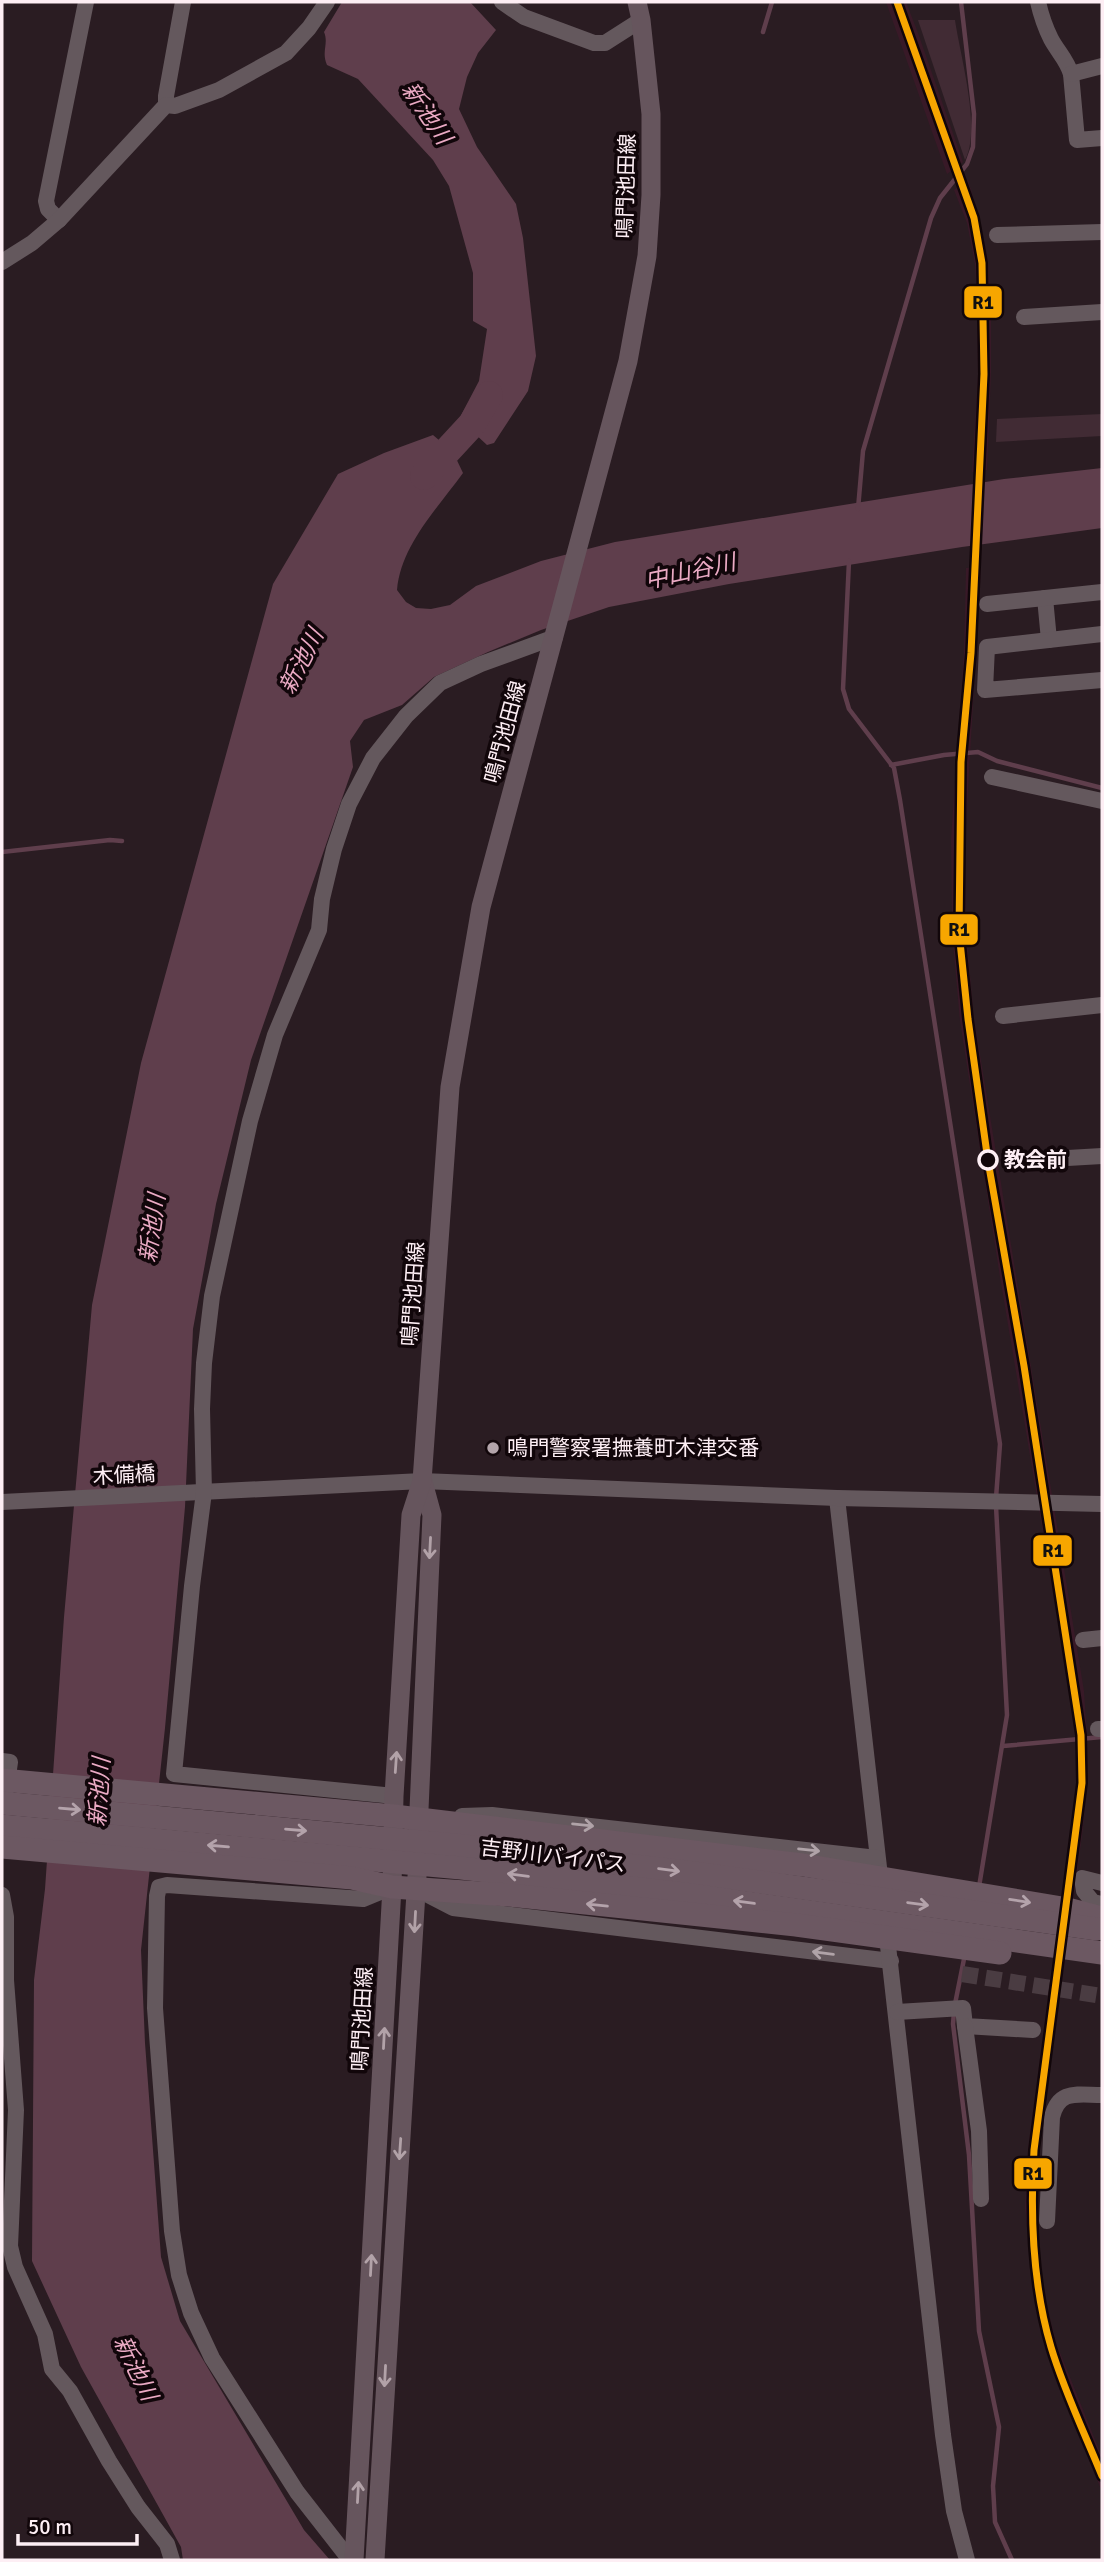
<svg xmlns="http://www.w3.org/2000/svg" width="1104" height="2562" font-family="Signika,'Noto Sans JP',sans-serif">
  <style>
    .built { fill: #381927 }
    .green { fill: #412b34 }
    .water { fill: #5f3e4c }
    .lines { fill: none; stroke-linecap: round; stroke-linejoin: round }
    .stream { stroke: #5f3e4c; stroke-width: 4.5 }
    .river { stroke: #5f3e4c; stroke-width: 28 }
    .minor-tunnel { stroke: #4a3c42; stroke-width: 16; stroke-dasharray: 16 8; stroke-linecap: butt }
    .minor { stroke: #64585d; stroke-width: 16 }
    .major { stroke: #66555d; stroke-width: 19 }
    .highway { stroke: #6c5862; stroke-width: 23 }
    .rail-1-casing { stroke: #11060a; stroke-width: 12 }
    .rail-1 { stroke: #f7a600; stroke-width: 7 }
    .oneway { stroke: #b2a2a8 }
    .oneway2 { stroke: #b4a3ab }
    .oneway3 { stroke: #b0a3a8 }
    .stop-dot { fill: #11060a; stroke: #fdeef4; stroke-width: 3.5 }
    .poi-dot { fill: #b3a4aa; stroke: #11060a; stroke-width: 2.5 }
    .labels { text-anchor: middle; stroke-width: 7; stroke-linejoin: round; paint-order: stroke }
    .street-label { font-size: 21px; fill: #fdeef4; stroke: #11060a }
    .stop-label { font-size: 21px; font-weight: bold; fill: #fdeef4; stroke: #11060a; text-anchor: start }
    .poi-label { font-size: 21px; fill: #fdeef4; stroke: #11060a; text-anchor: start }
    .water-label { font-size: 23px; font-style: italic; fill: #ebaac4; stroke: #11060a }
    .line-badge { stroke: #11060a; stroke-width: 2.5 }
    .pale-badge-label { font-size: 19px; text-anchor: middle; font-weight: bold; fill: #111 }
  </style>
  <rect width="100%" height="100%" fill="#2a1c22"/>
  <g class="built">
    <polygon points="886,2 906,2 918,33 963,162 947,174"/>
    <polygon points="968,180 979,217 988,261 991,299 991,373 987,470 972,472 978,375 977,300 975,264 967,223 954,190"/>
    <polygon points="981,567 965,841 966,933 974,1018 1084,1691 1087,1735 1087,1783 1083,1828 1039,2150 1036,2206 1039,2260 1047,2307 1057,2345 1102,2457 1102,2492 1045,2347 1036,2310 1025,2208 1028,2149 1077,1783 1077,1735 1000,1277 960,1021 952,931 951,839 964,652 966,568"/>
  </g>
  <g class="green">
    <path d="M918,20H955C960,55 982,131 965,160Z"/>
    <polygon points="1102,414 1102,436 996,442 997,419"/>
  </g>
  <g class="water">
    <path d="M342,2H470L496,30L478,53L467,77L459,109L477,147L516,204L523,238L536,356L528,391L494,443L487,445L459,419L479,381L487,329L473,321V273L449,186L433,160L358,79L327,65C321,51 329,44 324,32Z"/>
    <path d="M433,435L453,452L463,473C437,509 401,545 397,590L406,602L416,608L431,609L450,605L476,586L541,561L615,542L1004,479L1102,468V528L962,547L729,584L609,607L541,630L488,652L434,677L402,705L364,720L350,741L353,767L251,1060L216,1204L193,1329L185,1507L165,1728L141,1950L145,2043L161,2257L180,2321L304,2530L330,2560H183L181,2547L81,2367L32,2261L34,1980L45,1889L64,1617L92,1305L141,1063L273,584L338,474L384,453Z"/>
  </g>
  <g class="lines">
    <g class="stream">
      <polyline points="763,32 772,2"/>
      <polyline points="858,509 863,451 931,218 940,198 967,164 973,147 974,114 961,2"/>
      <polyline points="849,561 843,689 849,709 894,768 900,800 1000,1444 996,1498"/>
      <polyline points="891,765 944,755 978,752 997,761 1102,788"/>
      <polyline points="2,852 110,840 122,841"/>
      <polyline points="1003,1746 1102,1737"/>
      <polyline points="979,1887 1007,1715 996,1506"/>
      <polyline points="955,2004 965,1954"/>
      <polyline points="954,2012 953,2024 969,2155 979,2331 999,2427 993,2486 995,2522 1012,2560"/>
    </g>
    <polyline class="river" points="424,476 472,424 489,395"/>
    <polyline class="minor-tunnel" points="962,1974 1102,1996"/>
    <g class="minor">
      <polyline points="502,2 524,17 594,43 605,43 641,20"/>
      <path d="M1038,2C1041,15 1045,27 1051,39C1058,52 1067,60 1071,74L1077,140L1102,138"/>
      <polyline points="1071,74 1102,66"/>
      <polyline points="166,105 166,96 183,2"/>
      <polyline points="59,220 48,209 46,201 86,2"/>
      <polyline points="997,235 1102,232"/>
      <polyline points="2,262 32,243 59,220 166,105 175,106 219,90 286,53 309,28 327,2"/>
      <polyline points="1024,317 1102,312"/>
      <polyline points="1045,598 1049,640"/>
      <polyline points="987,604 1102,592"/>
      <polyline points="1102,634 987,647 985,690 1102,680"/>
      <polyline points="992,777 1102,801"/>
      <polyline points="1003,1016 1102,1005"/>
      <polyline points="1016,1161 1102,1156"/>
      <polyline points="837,1498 881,1885"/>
      <polyline points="2,1502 422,1481 837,1498 1102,1504"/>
      <polyline points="1083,1640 1102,1638"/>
      <polyline points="1098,1729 1102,1729"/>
      <polyline points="2,1761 10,1762 6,1790"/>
      <polyline points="394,1796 174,1774 192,1586 204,1492 202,1409 204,1363 212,1296 250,1121 275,1035 319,930 322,899 334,849 349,804 373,758 406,716 440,683 481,664 555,637"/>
      <polyline points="462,1816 492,1815 877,1858"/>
      <polyline points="1102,1883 1082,1878 1084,1891 1093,1902 1102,1904"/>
      <polyline points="424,1893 453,1908 891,1961"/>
      <polyline points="2,1895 6,1917 6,1980 16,2110 10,2246 15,2267 45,2334 52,2369 70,2391 109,2461 138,2507 167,2544 172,2560"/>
      <polyline points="886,1928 943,2435 954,2511 967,2560"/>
      <polyline points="897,2012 963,2008 965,2026 1033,2030"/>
      <polyline points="965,2026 979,2131 981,2199"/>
      <path d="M1047,2221L1052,2117C1059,2089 1077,2095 1102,2095"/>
      <polyline points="350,2560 297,2492 212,2358 191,2313 179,2275 172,2231 155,2008 157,1896 159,1887 167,1885 363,1899 392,1887"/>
    </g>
    <g class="major">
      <polyline points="418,1832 432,1515 423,1482"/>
      <polyline points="354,2560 392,1887 394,1796 411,1515 422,1481 450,1087 481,907 628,361 647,256 651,195 651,114 641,20 637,2"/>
      <polyline points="375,2560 417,1876"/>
    </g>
    <g class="highway">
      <polyline points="2,1780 394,1816 803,1865 1068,1909 1102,1918"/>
      <polyline points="2,1803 465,1846 687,1872 1097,1929"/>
      <polyline points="2,1826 461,1868 684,1894 1102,1953"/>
      <polyline points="2,1847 352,1878 392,1887 509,1895 796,1925 1000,1953"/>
    </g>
    <g class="rail-1-casing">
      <path id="rail-1" d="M897,2L974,218L982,263L984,374L971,653L961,762L959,932L968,1019L988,1161L1024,1366L1081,1735L1082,1783L1034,2150C1030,2216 1032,2283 1051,2347C1064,2391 1085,2434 1102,2476"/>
    </g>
    <use href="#rail-1" class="rail-1"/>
  </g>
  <defs><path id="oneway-shaft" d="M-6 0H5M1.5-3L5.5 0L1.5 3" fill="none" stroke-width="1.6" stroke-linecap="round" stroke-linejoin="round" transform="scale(1.75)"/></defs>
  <g class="oneway">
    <use href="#oneway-shaft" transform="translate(430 1548) rotate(93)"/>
    <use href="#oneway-shaft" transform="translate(396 1762) rotate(-86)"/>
    <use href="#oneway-shaft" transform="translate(415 1922) rotate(93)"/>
    <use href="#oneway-shaft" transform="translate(384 2038) rotate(-87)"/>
    <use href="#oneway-shaft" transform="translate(400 2149) rotate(94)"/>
    <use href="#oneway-shaft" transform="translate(371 2265) rotate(-87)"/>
    <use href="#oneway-shaft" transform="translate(385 2376) rotate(93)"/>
    <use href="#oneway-shaft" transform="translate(358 2492) rotate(-87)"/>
  </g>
  <g class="oneway2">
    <use href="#oneway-shaft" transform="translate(70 1809) rotate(5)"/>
    <use href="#oneway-shaft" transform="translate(296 1830) rotate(5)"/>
    <use href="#oneway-shaft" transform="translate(218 1846) rotate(-175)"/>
    <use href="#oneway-shaft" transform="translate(669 1870) rotate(7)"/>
    <use href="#oneway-shaft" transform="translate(518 1875) rotate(-173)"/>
    <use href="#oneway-shaft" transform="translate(1020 1901) rotate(9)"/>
    <use href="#oneway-shaft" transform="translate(744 1902) rotate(-172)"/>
    <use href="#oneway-shaft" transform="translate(918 1904) rotate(8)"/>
    <use href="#oneway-shaft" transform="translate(597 1905) rotate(-174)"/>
  </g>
  <g class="oneway3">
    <use href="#oneway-shaft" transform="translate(583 1825) rotate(6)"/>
    <use href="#oneway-shaft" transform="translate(809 1850) rotate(6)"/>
    <use href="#oneway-shaft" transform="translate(823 1953) rotate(-173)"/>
  </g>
  <circle class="stop-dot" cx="988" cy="1160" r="9"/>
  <circle class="poi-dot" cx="493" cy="1448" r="7"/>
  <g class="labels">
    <g class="street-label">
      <text transform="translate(626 186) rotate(-88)" y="7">鳴門池田線</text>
      <text transform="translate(505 732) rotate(-75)" y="7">鳴門池田線</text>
      <text transform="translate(413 1294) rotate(-86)" y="7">鳴門池田線</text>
      <text transform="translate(124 1475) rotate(-3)" y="7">木備橋</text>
      <text transform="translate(553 1856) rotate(7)" y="7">吉野川バイパス</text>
      <text transform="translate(362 2019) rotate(-87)" y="7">鳴門池田線</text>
    </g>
    <g class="stop-label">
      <text x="1004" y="1167">教会前</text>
    </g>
    <g class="poi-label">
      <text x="507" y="1455">鳴門警察署撫養町木津交番</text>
    </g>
    <g class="water-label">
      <text transform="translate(427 113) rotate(56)" y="8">新池川</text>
      <text transform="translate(690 571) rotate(-12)" y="8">中山谷川</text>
      <text transform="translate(301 661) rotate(-63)" y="8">新池川</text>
      <text transform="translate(152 1228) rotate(-82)" y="8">新池川</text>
      <text transform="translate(99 1792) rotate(-86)" y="8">新池川</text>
      <text transform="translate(136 2368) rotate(64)" y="8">新池川</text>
    </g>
  </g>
  <g class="line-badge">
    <rect x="963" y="285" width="40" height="34" rx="7" fill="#f7a600"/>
    <rect x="939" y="913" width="40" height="33" rx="7" fill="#f7a600"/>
    <rect x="1032" y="1534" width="41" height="33" rx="7" fill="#f7a600"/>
    <rect x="1013" y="2157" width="40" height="33" rx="7" fill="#f7a600"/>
  </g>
  <g class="pale-badge-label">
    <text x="983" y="309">R1</text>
    <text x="959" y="936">R1</text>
    <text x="1053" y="1557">R1</text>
    <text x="1033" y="2180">R1</text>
  </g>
  <rect width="1104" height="2562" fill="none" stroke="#fdeef4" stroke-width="7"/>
  <path d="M18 2534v10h119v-10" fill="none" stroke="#fdeef4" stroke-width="3.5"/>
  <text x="28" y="2534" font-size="21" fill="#fdeef4" stroke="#11060a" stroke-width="5" paint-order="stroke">50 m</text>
</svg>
